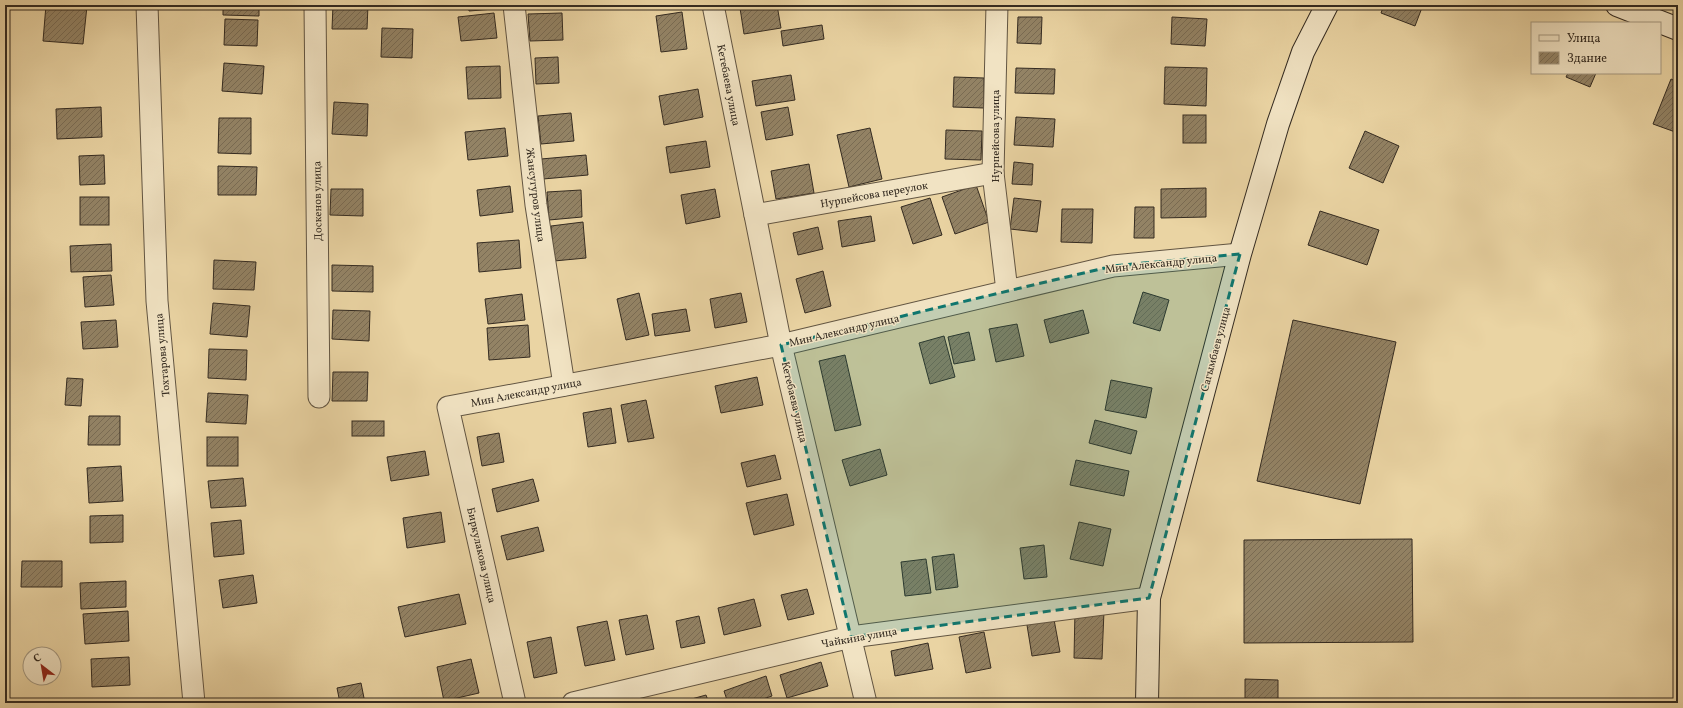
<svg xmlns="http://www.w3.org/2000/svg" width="1683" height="708" font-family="Vollkorn,serif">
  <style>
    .building { fill: url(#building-hatch); stroke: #342b21 }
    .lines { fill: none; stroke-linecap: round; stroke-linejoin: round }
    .street-casing { stroke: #625542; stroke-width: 23 }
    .secondary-casing { stroke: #342b21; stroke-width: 24 }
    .street { stroke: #f1e3c3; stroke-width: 21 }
    .secondary { stroke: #f1e3c3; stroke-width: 22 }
    .marked { fill: #0f766e; fill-opacity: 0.2; stroke: #0f766e; stroke-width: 3; stroke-dasharray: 8 5; stroke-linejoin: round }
    .labels { text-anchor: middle; stroke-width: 3; stroke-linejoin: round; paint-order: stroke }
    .street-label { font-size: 11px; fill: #342b21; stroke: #f1e3c3 }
  </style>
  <defs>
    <pattern id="building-hatch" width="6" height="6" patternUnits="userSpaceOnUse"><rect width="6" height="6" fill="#938365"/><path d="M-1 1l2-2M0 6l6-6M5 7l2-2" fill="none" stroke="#796b53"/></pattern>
  </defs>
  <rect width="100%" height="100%" fill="#ead4a3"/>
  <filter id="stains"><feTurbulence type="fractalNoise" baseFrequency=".005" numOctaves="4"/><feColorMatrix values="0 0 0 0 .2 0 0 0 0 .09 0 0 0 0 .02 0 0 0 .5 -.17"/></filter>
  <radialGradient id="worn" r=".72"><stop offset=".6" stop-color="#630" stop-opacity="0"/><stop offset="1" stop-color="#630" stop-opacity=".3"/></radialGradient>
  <g class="building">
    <polygon points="46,5 87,6 83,44 43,41"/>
    <polygon points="223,5 259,5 259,16 223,15"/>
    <polygon points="333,5 368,5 367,29 332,29"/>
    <polygon points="468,5 494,5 494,9 469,11"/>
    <polygon points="758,5 777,5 781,28 744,34 740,8"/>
    <polygon points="1384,5 1423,5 1415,26 1381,13"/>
    <polygon points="682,12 687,49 661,52 656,16"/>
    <polygon points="494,13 497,38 461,41 458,17"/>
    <polygon points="562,13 563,40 530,41 528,14"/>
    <polygon points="1018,17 1042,17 1041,44 1017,43"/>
    <polygon points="1172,17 1207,19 1205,46 1171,44"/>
    <polygon points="225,19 258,20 257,46 224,45"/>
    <polygon points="822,25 824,39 783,46 781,31"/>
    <polygon points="382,28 413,29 412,58 381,57"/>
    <polygon points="558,57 559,83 536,84 535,58"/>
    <polygon points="224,63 264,66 262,94 222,91"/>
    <polygon points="500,66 501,98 468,99 466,67"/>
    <polygon points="1165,67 1207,68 1206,106 1164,104"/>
    <polygon points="1016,68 1055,69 1054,94 1015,93"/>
    <polygon points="1568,73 1596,73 1590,87 1566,77"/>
    <polygon points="791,75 795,100 756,106 752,81"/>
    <polygon points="954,77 984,78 984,108 953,107"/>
    <polygon points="1671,79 1678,82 1678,133 1653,124"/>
    <polygon points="698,89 703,117 664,125 659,96"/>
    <polygon points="334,102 368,104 367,136 332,134"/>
    <polygon points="101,107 102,137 57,139 56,109"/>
    <polygon points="788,107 793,135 766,140 761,112"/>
    <polygon points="571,113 574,141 541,144 538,116"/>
    <rect x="1183" y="115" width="23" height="28"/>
    <polygon points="1016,117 1055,119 1053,147 1014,145"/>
    <polygon points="219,118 251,118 251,154 218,153"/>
    <polygon points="505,128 508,156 468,160 465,132"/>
    <polygon points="870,128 882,179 849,187 837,135"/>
    <polygon points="946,130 982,131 981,160 945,159"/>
    <polygon points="1365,131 1399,146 1383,183 1349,168"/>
    <polygon points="706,141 710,167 670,173 666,147"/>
    <polygon points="104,155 105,184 80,185 79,156"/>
    <polygon points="586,155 588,175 543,179 541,159"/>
    <polygon points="1014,162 1033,164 1032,185 1012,184"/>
    <polygon points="809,164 814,193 776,199 771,171"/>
    <polygon points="218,166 257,167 256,195 218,195"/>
    <polygon points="976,185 989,222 955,234 942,197"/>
    <polygon points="510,186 513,212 480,216 477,190"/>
    <polygon points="1206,188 1206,217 1161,218 1161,189"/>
    <polygon points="331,189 363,189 363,216 330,215"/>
    <polygon points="715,189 720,217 686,224 681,195"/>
    <polygon points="581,190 582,217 549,220 547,192"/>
    <rect x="80" y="197" width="29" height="28"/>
    <polygon points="930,198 942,235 913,244 901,207"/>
    <polygon points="1014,198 1041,201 1037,232 1010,229"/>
    <polygon points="1135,207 1154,207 1154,238 1134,238"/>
    <polygon points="1062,209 1093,209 1092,243 1061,242"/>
    <polygon points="1320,211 1379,230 1367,265 1308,245"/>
    <polygon points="871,216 875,241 842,247 838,221"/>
    <polygon points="583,222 586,258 554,261 551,226"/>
    <polygon points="818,227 823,249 798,255 793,233"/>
    <polygon points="519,240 521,268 479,272 477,243"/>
    <polygon points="111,244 112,271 71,272 70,246"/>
    <polygon points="214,260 256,262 254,290 213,289"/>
    <polygon points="332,265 373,266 373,292 332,291"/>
    <polygon points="823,271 831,306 805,313 796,279"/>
    <polygon points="111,275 114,305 85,307 83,277"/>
    <polygon points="1143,292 1169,300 1160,331 1133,323"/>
    <polygon points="639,293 649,335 626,340 617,299"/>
    <polygon points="741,293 747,322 715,328 710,299"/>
    <polygon points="522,294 525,320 488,324 485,299"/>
    <polygon points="213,303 250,306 247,337 210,334"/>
    <polygon points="686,309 690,331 655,336 652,314"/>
    <polygon points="333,310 370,311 369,341 332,339"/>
    <polygon points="1083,310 1089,333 1050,343 1044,320"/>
    <polygon points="116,320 118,347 83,349 81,322"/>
    <polygon points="1293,320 1396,342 1360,504 1257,481"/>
    <polygon points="1017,324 1024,356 996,362 989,329"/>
    <polygon points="528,325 530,357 489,360 487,328"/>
    <polygon points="969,332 975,360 954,364 948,337"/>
    <polygon points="944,336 955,377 930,384 919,343"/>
    <polygon points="209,349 247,350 246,380 208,378"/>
    <polygon points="845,355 861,425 835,431 819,361"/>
    <polygon points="333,372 368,372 367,401 332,401"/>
    <polygon points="757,377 763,405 721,413 715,386"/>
    <polygon points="67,378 83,379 81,406 65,405"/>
    <polygon points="1111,380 1152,388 1146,418 1105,410"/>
    <polygon points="208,393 248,395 246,424 206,422"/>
    <polygon points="646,400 654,438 628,442 621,405"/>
    <polygon points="611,408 616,443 588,447 583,413"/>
    <polygon points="89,416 120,416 120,445 88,445"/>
    <polygon points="1095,420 1137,431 1131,454 1089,443"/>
    <rect x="352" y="421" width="32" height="15"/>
    <polygon points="499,433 504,462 482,466 477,437"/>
    <rect x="207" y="437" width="31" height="29"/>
    <polygon points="880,449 887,475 850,486 842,460"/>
    <polygon points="425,451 429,475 391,481 387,457"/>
    <polygon points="775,455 781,479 747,487 741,463"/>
    <polygon points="1076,460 1129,471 1124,496 1070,485"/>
    <polygon points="121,466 123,501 89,503 87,468"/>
    <polygon points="243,478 246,506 211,508 208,481"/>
    <polygon points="533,479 539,501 497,512 492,489"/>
    <polygon points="787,494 794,525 754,535 746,503"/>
    <polygon points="441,512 445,542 407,548 403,518"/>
    <polygon points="123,515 123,542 90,543 90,516"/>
    <polygon points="241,520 244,554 214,557 211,523"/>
    <polygon points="1079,522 1111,529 1103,566 1070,559"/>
    <polygon points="538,527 544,551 507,560 501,536"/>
    <polygon points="1412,539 1413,642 1244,643 1244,540"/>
    <polygon points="1044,545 1047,577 1024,579 1020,548"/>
    <polygon points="954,554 958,587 936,590 932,557"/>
    <polygon points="926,559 931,593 905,596 901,562"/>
    <polygon points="22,561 62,561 62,587 21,587"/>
    <polygon points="253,575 257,603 223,608 219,580"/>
    <polygon points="126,581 126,607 81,609 80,583"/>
    <polygon points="807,589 814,614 788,620 781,595"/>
    <polygon points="459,594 466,624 405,637 398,607"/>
    <polygon points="754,599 761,626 724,635 718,608"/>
    <polygon points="1075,610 1104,611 1102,659 1074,658"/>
    <polygon points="128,611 129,641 85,644 83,614"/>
    <polygon points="1053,614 1060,652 1032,656 1026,619"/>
    <polygon points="647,615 654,649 626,655 619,620"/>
    <polygon points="699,616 705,643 681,648 676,621"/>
    <polygon points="607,621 615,660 585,666 577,627"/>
    <polygon points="984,632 991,668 966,673 959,637"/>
    <polygon points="551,637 557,673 534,678 527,642"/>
    <polygon points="928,643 933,669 895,676 891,651"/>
    <polygon points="129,657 130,685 92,687 91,659"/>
    <polygon points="471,659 479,693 444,701 437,667"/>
    <polygon points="821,662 828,686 787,698 780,675"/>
    <polygon points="766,676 772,696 751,703 728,703 724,691"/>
    <polygon points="1245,679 1278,680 1278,703 1245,703"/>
    <polygon points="361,683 365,703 340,703 337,688"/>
    <polygon points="706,695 709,703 689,703 688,700"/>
  </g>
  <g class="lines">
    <g class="street-casing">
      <g id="street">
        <polyline points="147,5 157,301 194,703"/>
        <polyline points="315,5 319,397"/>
        <polyline points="514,5 536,205 564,385"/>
        <polyline points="713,5 781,345 866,703"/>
        <polyline points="997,5 993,173 1007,291"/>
        <polyline points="755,215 993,173"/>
        <polyline points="515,703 448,407 781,345 1113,266 1240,254"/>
        <polyline points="573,703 851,637 1149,598"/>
      </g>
    </g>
    <g class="secondary-casing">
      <g id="secondary">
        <polyline points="1617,5 1678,29"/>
        <polyline points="1147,703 1149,598 1240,254 1278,124 1303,52 1327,5"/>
      </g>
    </g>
    <use href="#street" class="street"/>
    <use href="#secondary" class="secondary"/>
  </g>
  <path class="marked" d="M1240,254L1149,598L851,637L781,345L1113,266Z"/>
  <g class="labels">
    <g class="street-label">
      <text transform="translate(729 85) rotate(79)" y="4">Кетебаева улица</text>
      <text transform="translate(995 136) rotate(-90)" y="4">Нурпейсова улица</text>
      <text transform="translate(874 194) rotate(-10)" y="4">Нурпейсова переулок</text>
      <text transform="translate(536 195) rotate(83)" y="4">Жансугуров улица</text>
      <text transform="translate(317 201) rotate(-91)" y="4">Доскенов улица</text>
      <text transform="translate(1161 263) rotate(-6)" y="4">Мин Александр улица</text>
      <text transform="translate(844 330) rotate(-13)" y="4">Мин Александр улица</text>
      <text transform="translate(1215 349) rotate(-75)" y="4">Сагымбаев улица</text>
      <text transform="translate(162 355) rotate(-95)" y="4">Тохтарова улица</text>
      <text transform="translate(526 392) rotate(-11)" y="4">Мин Александр улица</text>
      <text transform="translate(795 402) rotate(77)" y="4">Кетебаева улица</text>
      <text transform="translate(482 555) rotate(77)" y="4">Биркулакова улица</text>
      <text transform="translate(859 637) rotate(-10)" y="4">Чайкина улица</text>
    </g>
  </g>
  <rect width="1683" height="708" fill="none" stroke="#ead4a3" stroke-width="20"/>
  <rect x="6" y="6" width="1671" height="696" fill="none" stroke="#342b21" stroke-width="2"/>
  <rect x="10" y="10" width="1663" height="688" fill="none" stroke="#342b21"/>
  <rect x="1531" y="22" width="130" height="52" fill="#f1e3c3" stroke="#a59982"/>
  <rect x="1539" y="35" width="20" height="6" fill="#f1e3c3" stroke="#a59982"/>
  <text x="1567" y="42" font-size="12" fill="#342b21">Улица</text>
  <rect x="1539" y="52" width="20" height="12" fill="url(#building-hatch)" stroke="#a59982"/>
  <text x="1567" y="62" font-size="12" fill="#342b21">Здание</text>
  <g transform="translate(42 666) rotate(329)"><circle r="19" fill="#f1e3c3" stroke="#a59982"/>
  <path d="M0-3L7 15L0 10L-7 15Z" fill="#8f2418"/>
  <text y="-6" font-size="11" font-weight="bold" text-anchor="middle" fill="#342b21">С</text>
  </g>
  <rect width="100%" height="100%" filter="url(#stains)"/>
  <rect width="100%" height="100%" fill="url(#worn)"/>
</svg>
